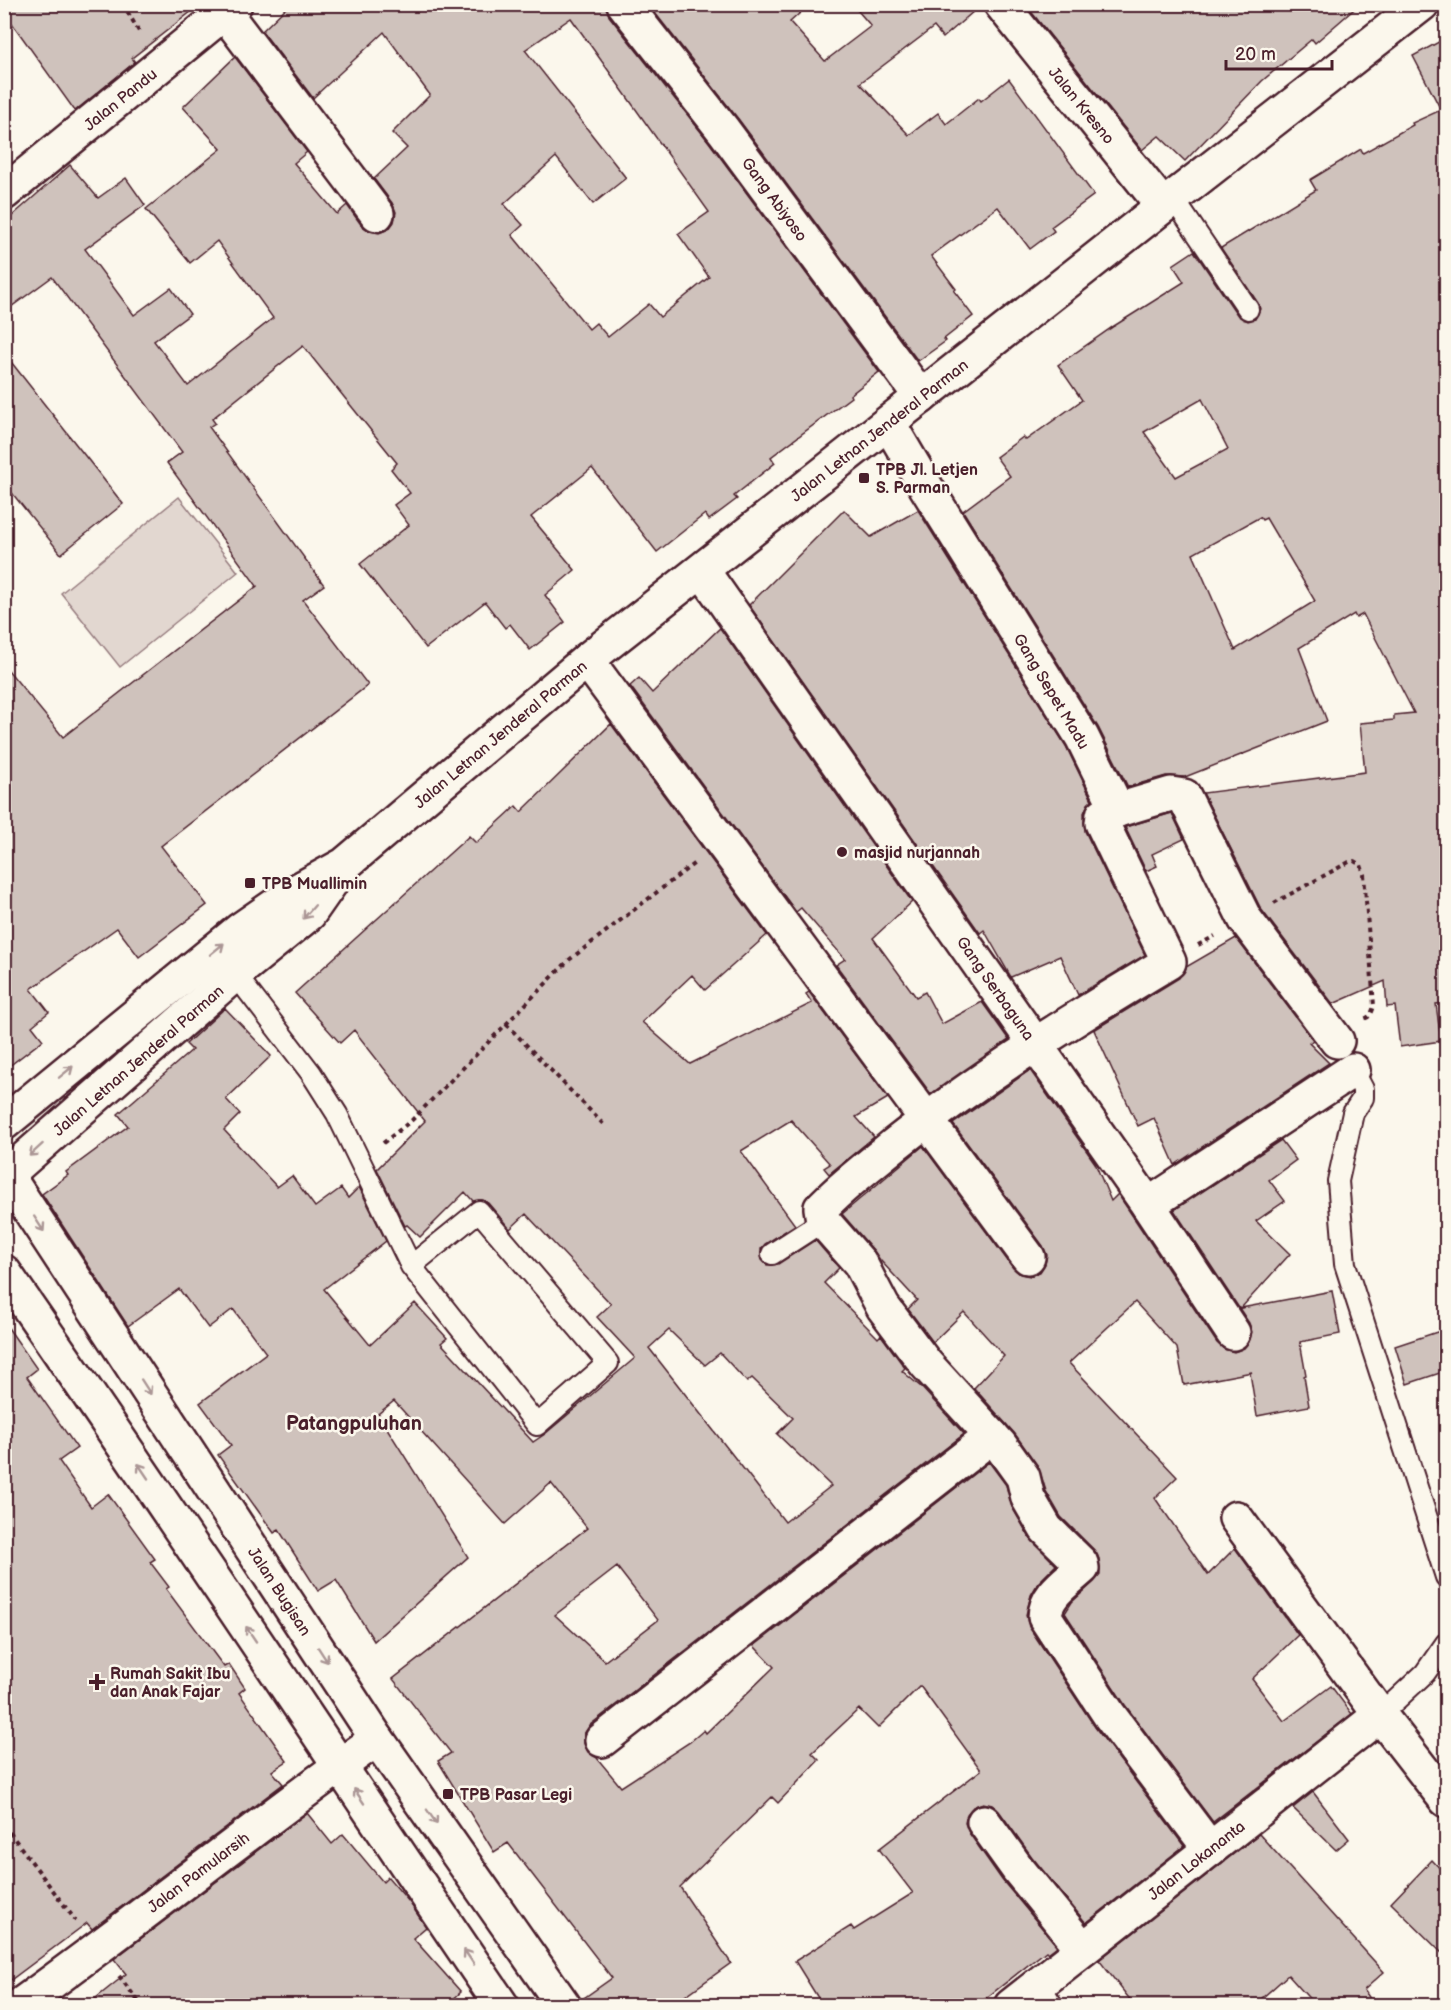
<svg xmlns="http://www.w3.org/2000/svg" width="1451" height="2010" font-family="'Balsamiq Sans',sans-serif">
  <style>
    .green { fill: #e2d7d0; stroke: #967b7e; stroke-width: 1.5 }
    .building { fill: #cfc2bc; stroke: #4a1f2b; stroke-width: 1.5; fill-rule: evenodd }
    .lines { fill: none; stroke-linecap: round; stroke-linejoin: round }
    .lane-casing { stroke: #4a1f2b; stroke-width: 24 }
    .street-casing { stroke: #4a1f2b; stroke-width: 38 }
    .secondary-casing { stroke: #4a1f2b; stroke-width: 38 }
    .primary-casing { stroke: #4a1f2b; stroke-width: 38 }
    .path { stroke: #4a1f2b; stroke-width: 4; stroke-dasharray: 4.5 4.5; stroke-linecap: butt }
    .lane { stroke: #fbf7ec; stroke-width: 20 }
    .street { stroke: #fbf7ec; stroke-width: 33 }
    .secondary { stroke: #fbf7ec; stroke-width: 33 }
    .primary { stroke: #fbf7ec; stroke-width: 33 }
    .oneway { stroke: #ab9695 }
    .poi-dot { fill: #4a1f2b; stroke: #fbf7ec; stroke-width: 2 }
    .labels { text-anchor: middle; stroke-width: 5; stroke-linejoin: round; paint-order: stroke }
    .street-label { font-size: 16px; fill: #4a1f2b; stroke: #fbf7ec }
    .poi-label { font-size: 16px; font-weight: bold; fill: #4a1f2b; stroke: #fbf7ec; text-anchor: start }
    .quarter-label { font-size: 20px; font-weight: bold; fill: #4a1f2b; stroke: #fbf7ec }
  </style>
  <rect width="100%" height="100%" fill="#fbf7ec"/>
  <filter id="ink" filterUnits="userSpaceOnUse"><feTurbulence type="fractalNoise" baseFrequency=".0167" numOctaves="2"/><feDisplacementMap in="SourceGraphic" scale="12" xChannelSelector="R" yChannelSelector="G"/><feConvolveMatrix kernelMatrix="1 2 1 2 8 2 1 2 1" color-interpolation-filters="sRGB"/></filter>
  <g filter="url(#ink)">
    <polygon class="green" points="179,497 238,572 120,667 61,593"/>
    <g class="building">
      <polygon points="4,4 201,4 132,58 135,62 75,111 4,12"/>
      <path d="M290,4H606L609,16L709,142L879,372L850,395L851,397L771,457L775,463L734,496L737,499L709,520L705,514L657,552L592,468L531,517L575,570L545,595L565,622L530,650L510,624L505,628L485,602L426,648L360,564L409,525L394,505L410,493L391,469L397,463L303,346L212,419L215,423L209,427L324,585L303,600L368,685L161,846L207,905L139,957L117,928L31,989L49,1012L32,1026L43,1040L4,1070V665L63,737L257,586L167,463L182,452L52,277L4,312V223L70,165L98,198L126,178L145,205L85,249L134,315L171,288L190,314L154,341L188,386L273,318L217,241L190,263L146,209L221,149L183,107L235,57L307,152L294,163L337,214L347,205L362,226L370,231L379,233L389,229L394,222L396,212L392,203L374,179L407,148L392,133L430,95L384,32L313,98L262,31ZM571,18L709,212L678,234L709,277L660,317L649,304L608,337L596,323L589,329L512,235L523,225L504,204L556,157L593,204L626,178L525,50Z"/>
      <polygon points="648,4 810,4 790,22 825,61 871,26 852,4 982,4 943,38 934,27 860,83 909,135 938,113 946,124 979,98 981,101 1009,79 1094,195 1051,227 1054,231 1030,249 998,207 931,256 956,289 954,291 973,316 944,339 946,341 918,361 739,120"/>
      <polygon points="1025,4 1360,4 1315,43 1312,39 1262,81 1185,161 1159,136 1142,150"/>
      <path d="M1446,38V778L1445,774L1446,797V1003L1436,1004L1441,1041L1400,1047L1395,1006L1387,1007L1385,981L1333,1004L1261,909L1203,793L1365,772L1360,723L1394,720V715L1414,713L1363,614L1356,618L1354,614L1299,648L1327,721L1185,777L1166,776L1128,787L1098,727L963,511L1010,476L996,457L1023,437L1026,440L1082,400L1058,365L1114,326L1184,282L1173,265L1194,251L1238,316L1248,321L1255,319L1260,309L1258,303L1221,248L1316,190L1310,180L1361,149L1363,153L1413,125L1412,123L1441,110L1413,56ZM1202,399L1228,449L1176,477L1144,432ZM1260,517L1262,520L1266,518L1315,601L1235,650L1193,554Z"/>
      <polygon points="4,353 123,504 61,554 4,483"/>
      <polygon points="844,510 871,537 918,510 1066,746 1092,800 1088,804 1084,813 1085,831 1145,955 1078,995 1060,956 1011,977 984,930 980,933 749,605"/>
      <polygon points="720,628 912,902 873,938 916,997 925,992 942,1024 982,1002 1009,1040 931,1094 836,965 845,959 801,908 796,912 630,686 639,678 652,693"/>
      <path d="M611,724L767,935L705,990L692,975L642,1022L690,1064L812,1003L806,994L809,992L888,1098L856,1117L874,1137L829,1174L824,1168L830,1164L791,1120L741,1151L795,1225L765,1244L761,1249L762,1260L767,1265L778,1264L815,1240L839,1268L824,1283L878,1338L881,1335L905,1368L902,1371L921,1387L964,1434L590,1725L584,1734V1743L588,1752L597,1758L621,1787L690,1742L704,1730L706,1733L774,1667L754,1646L989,1462L1006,1485L1012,1507L1030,1538L1056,1565L1038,1583L1031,1595L1026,1615L1029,1627L1095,1727L1184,1846L1086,1923L1032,1857L999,1811L992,1805L983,1803L973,1807L967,1814L965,1823L969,1833L1002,1880L1057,1946L1048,1953L1046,1951L976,2006H823L795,1961L851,1926L854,1930L913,1893L879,1849L981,1770L920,1686L878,1728L859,1709L812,1753L819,1760L778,1803L772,1797L680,1887L731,1963L671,2006H583L581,2000L612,1978L508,1843L494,1852L438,1761L451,1753L393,1679L587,1528L551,1483L505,1524L394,1401L378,1414L468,1557L374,1641L336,1580L318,1591L279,1530L274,1533L218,1455L231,1445L200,1403L266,1353L233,1309L208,1328L179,1289L128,1326L42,1194L68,1175L66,1172L128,1126L118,1114L192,1050L186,1044L225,1008L271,1056L226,1099L240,1114L224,1130L277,1187L292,1176L315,1207L341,1188L348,1198L359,1187L386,1241L324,1289L370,1345L415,1303L447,1338L441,1343L533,1442L545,1434L635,1358L597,1317L611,1304L526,1214L510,1229L488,1203L483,1200L473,1201L465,1192L420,1237L407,1225L405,1226L377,1169L425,1121L354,1030L340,1043L295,993L469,836L476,843L516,806L521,812ZM669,1330L705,1365L720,1353L747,1382L752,1378L793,1418L777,1434L831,1486L785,1522L649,1348ZM617,1567L658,1620L605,1661L555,1615Z"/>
      <polygon points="1172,813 1184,839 1152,854 1157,866 1146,871 1125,827"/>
      <polygon points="1236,938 1313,1040 1309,1043 1329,1063 1175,1165 1154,1118 1138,1126 1094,1030 1179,978 1186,967"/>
      <polygon points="1030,1070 1095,1163 1111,1201 1118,1194 1217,1343 1224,1349 1234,1352 1244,1348 1249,1342 1252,1332 1249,1323 1174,1210 1281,1140 1296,1160 1269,1180 1285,1201 1256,1221 1290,1254 1241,1308 1332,1291 1340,1334 1300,1342 1306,1375 1304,1376 1309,1406 1257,1416 1250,1373 1252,1372 1184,1385 1177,1348 1135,1302 1069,1363 1177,1477 1155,1498 1208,1575 1235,1548 1298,1635 1252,1679 1284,1721 1331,1686 1352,1714 1213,1822 1125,1705 1065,1613 1072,1602 1094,1582 1100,1575 1099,1559 1094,1550 1061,1517 1046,1491 1038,1466 1015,1434 974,1388 1004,1356 964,1312 933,1342 908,1309 917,1300 880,1260 874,1251 842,1214 923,1146 1013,1268 1020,1274 1030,1276 1040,1272 1045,1264 1047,1255 1043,1246 953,1124"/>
      <polygon points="4,1322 37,1369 27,1377 77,1448 59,1461 91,1507 108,1494 155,1559 150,1562 169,1587 166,1589 224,1667 229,1664 245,1688 239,1693 287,1761 272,1771 283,1784 92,1929 87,1923 4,1985"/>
      <polygon points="1446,1329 1446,1371 1407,1384 1395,1346"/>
      <polygon points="1313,1792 1349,1839 1336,1850 1293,1808"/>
      <polygon points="307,1813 332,1844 343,1834 383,1882 388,1877 410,1903 426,1927 413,1938 461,1992 446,2006 86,2006 126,1974 114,1959"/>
      <polygon points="1259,1834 1384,1972 1364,1990 1375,2006 1316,2006 1288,1975 1253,2006 1135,2006 1099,1960"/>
      <polygon points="1432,1860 1446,1875 1446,1957 1391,1903"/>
    </g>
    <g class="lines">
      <g class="lane-casing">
        <g id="lane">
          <polyline points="1173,198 1248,309"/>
          <polyline points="235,974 311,1073 337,1114 411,1266 537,1425 608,1363 479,1211 411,1266"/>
          <polyline points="1353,1070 1363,1089 1363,1098 1353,1113 1338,1181 1345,1264 1446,1577"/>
          <polyline points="772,1254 823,1221"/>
          <polyline points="1380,1715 1425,1673 1446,1643"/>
          <polyline points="1038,1984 1053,2006"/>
        </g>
      </g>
      <g class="street-casing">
        <g id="street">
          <polyline points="624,4 724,131 921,397"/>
          <polyline points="1001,4 1163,206"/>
          <polyline points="225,13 377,214"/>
          <polyline points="4,193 235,4"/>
          <path d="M889,424L926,487L1082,737L1118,810L1103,815L1102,823L1169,962C1074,1019 981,1076 894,1145C869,1166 844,1184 821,1208L823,1221L860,1263L883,1307L926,1364L1000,1445L1023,1477L1028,1498L1046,1529L1081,1563L1082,1568C1067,1582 1045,1595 1045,1617L1110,1716L1210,1849"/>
          <polyline points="702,570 1148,1205 1353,1070"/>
          <polyline points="587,660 1028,1257"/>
          <polyline points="1118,810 1171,794 1184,796 1245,919 1337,1041"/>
          <polyline points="1148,1205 1233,1333"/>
          <polyline points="1236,1518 1380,1715 1446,1800"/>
          <polyline points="602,1740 992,1436"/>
          <polyline points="984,1822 1017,1868 1083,1949"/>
          <path d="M19,2006C140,1919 256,1825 377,1739"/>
          <polyline points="1011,2006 1380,1715"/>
        </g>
      </g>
      <g class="secondary-casing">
        <g id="secondary">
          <polyline points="4,1123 241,929 293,893 344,865 587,660 1163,206 1422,4"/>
          <polyline points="4,1177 235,974 309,914 339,871"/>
        </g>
      </g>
      <g class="primary-casing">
        <g id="primary">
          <polyline points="4,1171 377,1739 564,2006"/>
          <path d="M4,1272C173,1514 335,1761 502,2006"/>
        </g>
      </g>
      <g class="path">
        <polyline points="123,4 141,35"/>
        <path d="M1274,903L1349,862L1354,861L1361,865L1364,874L1374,1006C1372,1013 1370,1018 1363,1019"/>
        <polyline points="1198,945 1215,936"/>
        <polyline points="506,1024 606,1127"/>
        <polyline points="383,1143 412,1120 569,960 696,862"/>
        <polyline points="4,1825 76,1921"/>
        <polyline points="119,1976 142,2006"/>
      </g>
      <use href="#lane" class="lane"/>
      <use href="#street" class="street"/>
      <use href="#secondary" class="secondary"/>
      <use href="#primary" class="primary"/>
    </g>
    <defs><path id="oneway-shaft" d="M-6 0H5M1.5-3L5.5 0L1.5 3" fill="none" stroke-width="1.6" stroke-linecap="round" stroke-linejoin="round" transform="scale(1.5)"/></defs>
    <g class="oneway">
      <use href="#oneway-shaft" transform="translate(309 912) rotate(131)"/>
      <use href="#oneway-shaft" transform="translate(217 949) rotate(-39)"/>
      <use href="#oneway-shaft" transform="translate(66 1072) rotate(-39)"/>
      <use href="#oneway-shaft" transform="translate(36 1150) rotate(138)"/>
      <use href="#oneway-shaft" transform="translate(39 1224) rotate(57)"/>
      <use href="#oneway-shaft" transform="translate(146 1387) rotate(57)"/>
      <use href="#oneway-shaft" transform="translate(143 1471) rotate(-124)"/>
      <use href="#oneway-shaft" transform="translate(251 1634) rotate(-124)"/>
      <use href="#oneway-shaft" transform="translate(323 1655) rotate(57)"/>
      <use href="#oneway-shaft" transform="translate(359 1796) rotate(-124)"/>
      <use href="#oneway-shaft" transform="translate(432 1817) rotate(55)"/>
      <use href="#oneway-shaft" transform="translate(469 1957) rotate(-124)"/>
    </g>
  </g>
  <g class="poi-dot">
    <rect x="858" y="472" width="12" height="12" rx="3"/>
    <circle cx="842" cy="852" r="6"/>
    <rect x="244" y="877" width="12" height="12" rx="3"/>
    <path d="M94 1673h6v6h6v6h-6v6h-6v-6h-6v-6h6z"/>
    <rect x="442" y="1788" width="12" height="12" rx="3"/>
  </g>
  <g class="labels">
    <g class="street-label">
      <text transform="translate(120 99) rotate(-39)" y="6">Jalan Pandu</text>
      <text transform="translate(1082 105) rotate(51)" y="6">Jalan Kresno</text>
      <text transform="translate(775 199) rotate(54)" y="6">Gang Abiyoso</text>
      <text transform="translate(879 430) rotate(-38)" y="6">Jalan Letnan Jenderal Parman</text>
      <text transform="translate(1052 691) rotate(59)" y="6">Gang Sepet Madu</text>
      <text transform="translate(500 734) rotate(-40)" y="6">Jalan Letnan Jenderal Parman</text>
      <text transform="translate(996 988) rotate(55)" y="6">Gang Serbaguna</text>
      <text transform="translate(138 1060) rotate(-41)" y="6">Jalan Letnan Jenderal Parman</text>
      <text transform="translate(280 1591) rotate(57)" y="6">Jalan Bugisan</text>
      <text transform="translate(1196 1860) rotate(-38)" y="6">Jalan Lokananta</text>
      <text transform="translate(198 1872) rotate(-37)" y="6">Jalan Pamularsih</text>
    </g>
    <g class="poi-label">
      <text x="876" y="475">TPB Jl. Letjen<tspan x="876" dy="18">S. Parman</tspan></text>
      <text x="854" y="858">masjid nurjannah</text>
      <text x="262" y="889">TPB Muallimin</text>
      <text x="110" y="1679">Rumah Sakit Ibu<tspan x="110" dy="18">dan Anak Fajar</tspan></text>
      <text x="460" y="1800">TPB Pasar Legi</text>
    </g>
    <g class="quarter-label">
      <text x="354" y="1430">Patangpuluhan</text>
    </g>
  </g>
  <rect width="1451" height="2010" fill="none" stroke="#fbf7ec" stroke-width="24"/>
  <rect x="12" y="12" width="1427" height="1986" fill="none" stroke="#4a1f2b" stroke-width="2" filter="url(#ink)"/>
  <path d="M1226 60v9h106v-9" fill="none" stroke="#4a1f2b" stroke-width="3"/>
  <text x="1235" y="60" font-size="18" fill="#4a1f2b" stroke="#fbf7ec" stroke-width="4.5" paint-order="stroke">20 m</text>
</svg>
